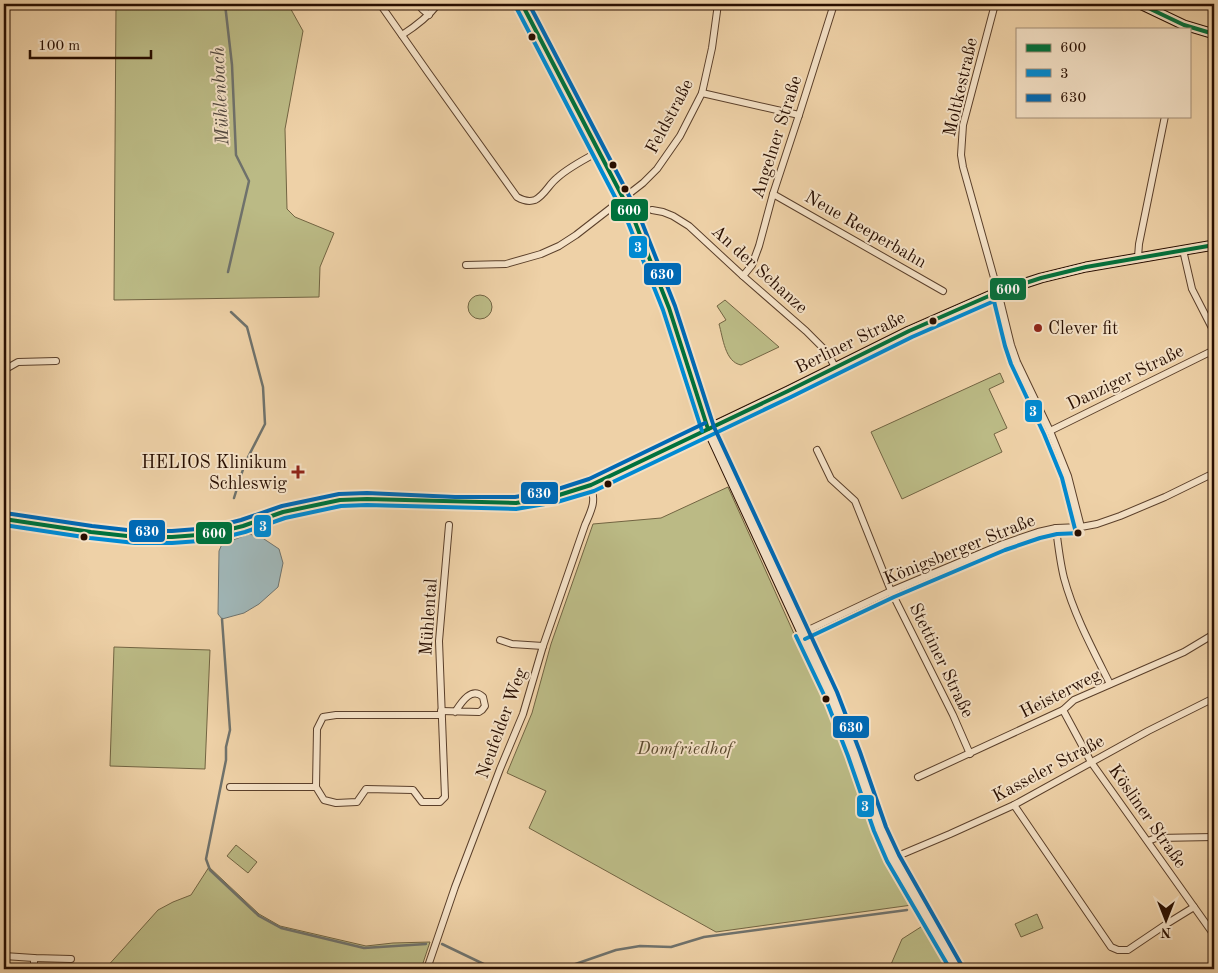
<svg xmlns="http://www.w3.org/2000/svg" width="1218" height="973" font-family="'Old Standard TT',serif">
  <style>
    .green { fill: #bbba85; stroke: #726442 }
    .water { fill: #9fb4b4; stroke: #6f726c }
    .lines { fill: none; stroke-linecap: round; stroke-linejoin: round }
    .stream { stroke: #6f726c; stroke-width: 2.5 }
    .street-casing { stroke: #5a3f2a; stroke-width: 8 }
    .secondary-casing { stroke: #280e00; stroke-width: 11 }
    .street { stroke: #f4e1c6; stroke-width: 6 }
    .secondary { stroke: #f4e1c6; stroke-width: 9 }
    .bus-1-casing { stroke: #f4e1c6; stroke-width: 8 }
    .bus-2-casing { stroke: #f4e1c6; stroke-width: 8 }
    .bus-3-casing { stroke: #f4e1c6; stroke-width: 8 }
    .bus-1 { stroke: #00713c; stroke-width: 4 }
    .bus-2 { stroke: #008ad2; stroke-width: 4 }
    .bus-3 { stroke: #0069b4; stroke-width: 4 }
    .bus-dot { fill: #280e00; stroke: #f4e1c6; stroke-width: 2 }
    .poi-dot { fill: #8f2418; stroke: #f4e1c6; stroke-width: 2 }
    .labels { text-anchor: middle; stroke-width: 4; stroke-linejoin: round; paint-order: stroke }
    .street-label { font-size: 18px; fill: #280e00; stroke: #f4e1c6 }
    .poi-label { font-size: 18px; fill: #280e00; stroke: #f4e1c6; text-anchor: start }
    .park-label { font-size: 18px; font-style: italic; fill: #5b4a2f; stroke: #f4e1c6 }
    .water-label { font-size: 19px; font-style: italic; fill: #52483f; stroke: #f4e1c6 }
    .line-badge { stroke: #f4e1c6; stroke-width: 2 }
    .badge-label { font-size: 14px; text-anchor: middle; font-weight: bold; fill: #fff }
  </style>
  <rect width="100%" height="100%" fill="#eed1a7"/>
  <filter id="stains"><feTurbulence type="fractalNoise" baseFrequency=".004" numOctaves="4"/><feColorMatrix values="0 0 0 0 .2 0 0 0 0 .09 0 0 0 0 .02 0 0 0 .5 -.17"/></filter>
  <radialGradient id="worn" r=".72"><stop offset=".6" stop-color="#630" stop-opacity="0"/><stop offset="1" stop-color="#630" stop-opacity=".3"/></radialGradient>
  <g class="green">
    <polygon points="116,4 288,4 303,31 285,129 287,209 295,217 334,233 320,267 319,297 114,300"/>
    <circle cx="480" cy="307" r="12"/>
    <path d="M725,300L779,347L741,365C725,362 723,338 719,324L726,320L717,306Z"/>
    <polygon points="1000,373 1004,382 989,389 1007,428 994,434 1002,452 902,499 871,432"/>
    <polygon points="728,487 849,756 866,807 882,850 912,905 716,932 529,828 546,791 507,773 532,713 551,644 593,524 661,518"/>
    <polygon points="114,647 210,650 205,769 110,766"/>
    <polygon points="236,845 257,862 248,873 227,856"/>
    <polygon points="209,867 259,914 280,926 366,946 393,943 430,942 421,969 105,969 158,910 173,902 191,895"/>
    <polygon points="1037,914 1043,928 1021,937 1015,924"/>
    <polygon points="924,925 949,969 889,969 902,939"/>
  </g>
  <polygon class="water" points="249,534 261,537 279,549 283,563 278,587 259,604 244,613 222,619 218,614 219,551 222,544"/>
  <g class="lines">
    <g class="stream">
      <polyline points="225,4 232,65 236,155 249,181 228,272"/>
      <polyline points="231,312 247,327 263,387 265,424 245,463 234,498"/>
      <polyline points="222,619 230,730 226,747 226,760 206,859 210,870 259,916 281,928 364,948 426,944"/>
      <polyline points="442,944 494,969"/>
      <polyline points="561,969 616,950 640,946 671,947 704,937 907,910"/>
    </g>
    <g class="street-casing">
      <g id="street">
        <path d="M380,4L427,71L517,197C522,200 529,202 535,200C545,195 549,184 557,178C569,167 585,159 600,151"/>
        <polyline points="419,4 422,9 429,15"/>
        <polyline points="995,4 963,125 961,155 963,167 998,292 1011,345 1017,362 1050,431 1068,476 1081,527"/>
        <path d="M402,35C416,26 428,17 438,4"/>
        <polyline points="702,93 799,115"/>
        <polyline points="773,194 943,291"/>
        <polyline points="652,210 663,212 673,216 689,226 743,276 806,331 827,352 835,367"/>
        <polyline points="1183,250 1192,289 1214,332"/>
        <polyline points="1138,257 1139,244 1165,116"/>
        <polyline points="466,265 506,264 541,254 559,246 576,235 643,183 657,169 680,136 702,93 712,48 718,4"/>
        <polyline points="743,276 752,265 759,246 773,194 799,115 834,4"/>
        <polyline points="4,370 18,362 56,361"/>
        <polyline points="1050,431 1214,350"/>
        <polyline points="817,450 831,479 855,501 891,591 953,715 970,754"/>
        <path d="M1056,528C1058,545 1060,562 1064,578C1074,615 1093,650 1110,684"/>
        <polyline points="802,633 891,591 1003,544 1038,532 1056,528 1081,527 1097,524 1120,516 1165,497 1214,473"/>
        <polyline points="500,640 512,644 543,646"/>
        <polyline points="1063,710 1091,762 1214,935"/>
        <path d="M441,711L479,712L482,710L485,706L483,697C471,686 461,703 455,712"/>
        <polyline points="442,715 336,715 323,717 317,729 316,787 324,800 336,803 357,802 366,789 413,790 422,802 440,802 445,797 439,641 449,525"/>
        <polyline points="918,777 1063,710 1074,700 1184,652 1214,634"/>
        <polyline points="230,787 316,787"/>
        <polyline points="1014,805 1111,947 1118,950 1128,950 1168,923 1194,907"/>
        <polyline points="1148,841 1156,838 1214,837"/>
        <polyline points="893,858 950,834 1014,805 1148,731 1214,698"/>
        <polyline points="4,956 34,958 71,959"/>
        <polyline points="34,969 34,958"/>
        <path d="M427,969L455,887L500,769L523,714L543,646L585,525C592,509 596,502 591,485"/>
      </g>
    </g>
    <g class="secondary-casing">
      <g id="secondary">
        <polyline points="522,4 633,217 669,308 689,372 708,429 831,695 854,754 880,829 893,858 957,969"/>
        <polyline points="1140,4 1184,25 1214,34"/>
        <polyline points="4,519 91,532 136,537 172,537 211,534 243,526 283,512 340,500 367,499 494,503 516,503 556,496 591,485 788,391 909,331 998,292 1041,278 1086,267 1214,245"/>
      </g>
    </g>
    <use href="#street" class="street"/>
    <use href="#secondary" class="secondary"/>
    <g class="bus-1-casing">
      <g id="bus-1">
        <polyline points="522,4 633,217 669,308 708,429"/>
        <polyline points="1140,4 1184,25 1214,34"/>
        <polyline points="4,519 91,532 136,537 172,537 211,534 243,526 283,512 340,500 367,499 516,503 556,496 591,485 788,391 909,331 998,292 1041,278 1086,267 1214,245"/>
      </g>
    </g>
    <g class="bus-2-casing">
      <g id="bus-2">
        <polyline points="516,7 627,220 663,310 702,431"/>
        <polyline points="992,293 1005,346 1011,364 1044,434 1062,478 1075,529"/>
        <polyline points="4,525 90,538 135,543 172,543 213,540 245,532 285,518 341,506 367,505 516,509 557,502 594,491 791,397 912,337 1001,298"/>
        <polyline points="796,636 825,697 848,756 874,831 887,861 950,969"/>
        <polyline points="805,639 894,597 1005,550 1040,538 1057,534 1081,533"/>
      </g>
    </g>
    <g class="bus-3-casing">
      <g id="bus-3">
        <polyline points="529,4 639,215 675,306 714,427 837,692 860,752 886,827 899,855 962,966"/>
        <polyline points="5,513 92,526 136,531 172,531 210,528 241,520 282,506 339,494 367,493 455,497 515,497 555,490 589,479 705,423"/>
      </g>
    </g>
    <use href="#bus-1" class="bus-1"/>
    <use href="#bus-2" class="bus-2"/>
    <use href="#bus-3" class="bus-3"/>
  </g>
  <g class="bus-dot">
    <circle cx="532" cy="37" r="4.5"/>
    <circle cx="613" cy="165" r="4.5"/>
    <circle cx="625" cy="189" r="4.5"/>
    <circle cx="933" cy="321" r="4.5"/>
    <circle cx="608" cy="484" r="4.5"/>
    <circle cx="1078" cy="533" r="4.5"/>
    <circle cx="84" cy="537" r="4.5"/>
    <circle cx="826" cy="699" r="4.5"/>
  </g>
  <g class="poi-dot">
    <circle cx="1038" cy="328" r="5"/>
    <path d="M295.5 464.5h5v5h5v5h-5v5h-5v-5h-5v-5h5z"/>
  </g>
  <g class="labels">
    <g class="street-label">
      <text transform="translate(960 87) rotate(-77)" y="6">Moltkestraße</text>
      <text transform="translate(669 116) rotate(-62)" y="6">Feldstraße</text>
      <text transform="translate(776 137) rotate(-72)" y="6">Angelner Straße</text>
      <text transform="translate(866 229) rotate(30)" y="6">Neue Reeperbahn</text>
      <text transform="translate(760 269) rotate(42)" y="6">An der Schanze</text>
      <text transform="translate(850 342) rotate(-26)" y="6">Berliner Straße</text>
      <text transform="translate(1125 377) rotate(-26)" y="6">Danziger Straße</text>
      <text transform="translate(959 549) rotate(-22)" y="6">Königsberger Straße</text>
      <text transform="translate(428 617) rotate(-86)" y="6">Mühlental</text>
      <text transform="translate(942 660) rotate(64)" y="6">Stettiner Straße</text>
      <text transform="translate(1060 693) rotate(-27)" y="6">Heisterweg</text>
      <text transform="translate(501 723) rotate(-70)" y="6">Neufelder Weg</text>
      <text transform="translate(1048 768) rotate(-28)" y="6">Kasseler Straße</text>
      <text transform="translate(1148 816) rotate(55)" y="6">Kösliner Straße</text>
    </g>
    <g class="poi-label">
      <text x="1048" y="334">Clever fit</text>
      <text x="287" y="468" text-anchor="end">HELIOS Klinikum<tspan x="287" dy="21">Schleswig</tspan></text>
    </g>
    <g class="park-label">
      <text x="685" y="754">Domfriedhof</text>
    </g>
    <g class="water-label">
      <text transform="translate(219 96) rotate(-93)" y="7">Mühlenbach</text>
    </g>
  </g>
  <g class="line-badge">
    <rect x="610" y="198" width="39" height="24" rx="5" fill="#00713c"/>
    <rect x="628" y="235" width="20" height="24" rx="5" fill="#008ad2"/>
    <rect x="643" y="262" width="39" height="24" rx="5" fill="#0069b4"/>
    <rect x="989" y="277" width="38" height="24" rx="5" fill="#00713c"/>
    <rect x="1024" y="399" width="19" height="24" rx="5" fill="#008ad2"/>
    <rect x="520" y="481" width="39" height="24" rx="5" fill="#0069b4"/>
    <rect x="253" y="514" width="19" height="24" rx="5" fill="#008ad2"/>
    <rect x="128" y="519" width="38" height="24" rx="5" fill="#0069b4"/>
    <rect x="195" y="521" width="38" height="24" rx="5" fill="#00713c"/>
    <rect x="832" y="715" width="38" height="24" rx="5" fill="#0069b4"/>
    <rect x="856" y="794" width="19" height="24" rx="5" fill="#008ad2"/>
  </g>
  <g class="badge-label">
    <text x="629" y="215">600</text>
    <text x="638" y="252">3</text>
    <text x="662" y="279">630</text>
    <text x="1008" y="294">600</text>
    <text x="1033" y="416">3</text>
    <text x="539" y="498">630</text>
    <text x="263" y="531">3</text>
    <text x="147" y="536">630</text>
    <text x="214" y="538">600</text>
    <text x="851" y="732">630</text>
    <text x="865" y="811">3</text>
  </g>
  <rect width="1218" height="973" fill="none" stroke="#eed1a7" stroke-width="20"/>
  <rect x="5" y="5" width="1208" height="963" fill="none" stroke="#280e00" stroke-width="2.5"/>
  <rect x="10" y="10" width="1198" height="953" fill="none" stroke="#280e00"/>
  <rect x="1016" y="28" width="175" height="90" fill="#f4e1c6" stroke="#a28d77"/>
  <rect x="1026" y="44" width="25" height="8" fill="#00713c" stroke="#a28d77"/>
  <text x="1060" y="52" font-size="15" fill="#280e00">600</text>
  <rect x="1026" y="69" width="25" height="8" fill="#008ad2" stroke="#a28d77"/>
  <text x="1060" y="78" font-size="15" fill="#280e00">3</text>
  <rect x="1026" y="94" width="25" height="8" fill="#0069b4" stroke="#a28d77"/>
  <text x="1060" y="102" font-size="15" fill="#280e00">630</text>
  <g transform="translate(1166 920) rotate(180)" stroke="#f4e1c6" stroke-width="4" paint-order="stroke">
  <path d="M0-4L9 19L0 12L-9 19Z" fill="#280e00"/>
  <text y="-8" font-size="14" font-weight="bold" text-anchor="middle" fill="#280e00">N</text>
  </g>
  <path d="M30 50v8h121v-8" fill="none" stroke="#280e00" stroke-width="2.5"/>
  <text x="38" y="50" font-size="15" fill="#280e00" stroke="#f4e1c6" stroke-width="4" paint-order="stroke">100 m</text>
  <rect width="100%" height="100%" filter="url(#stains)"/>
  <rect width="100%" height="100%" fill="url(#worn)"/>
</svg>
